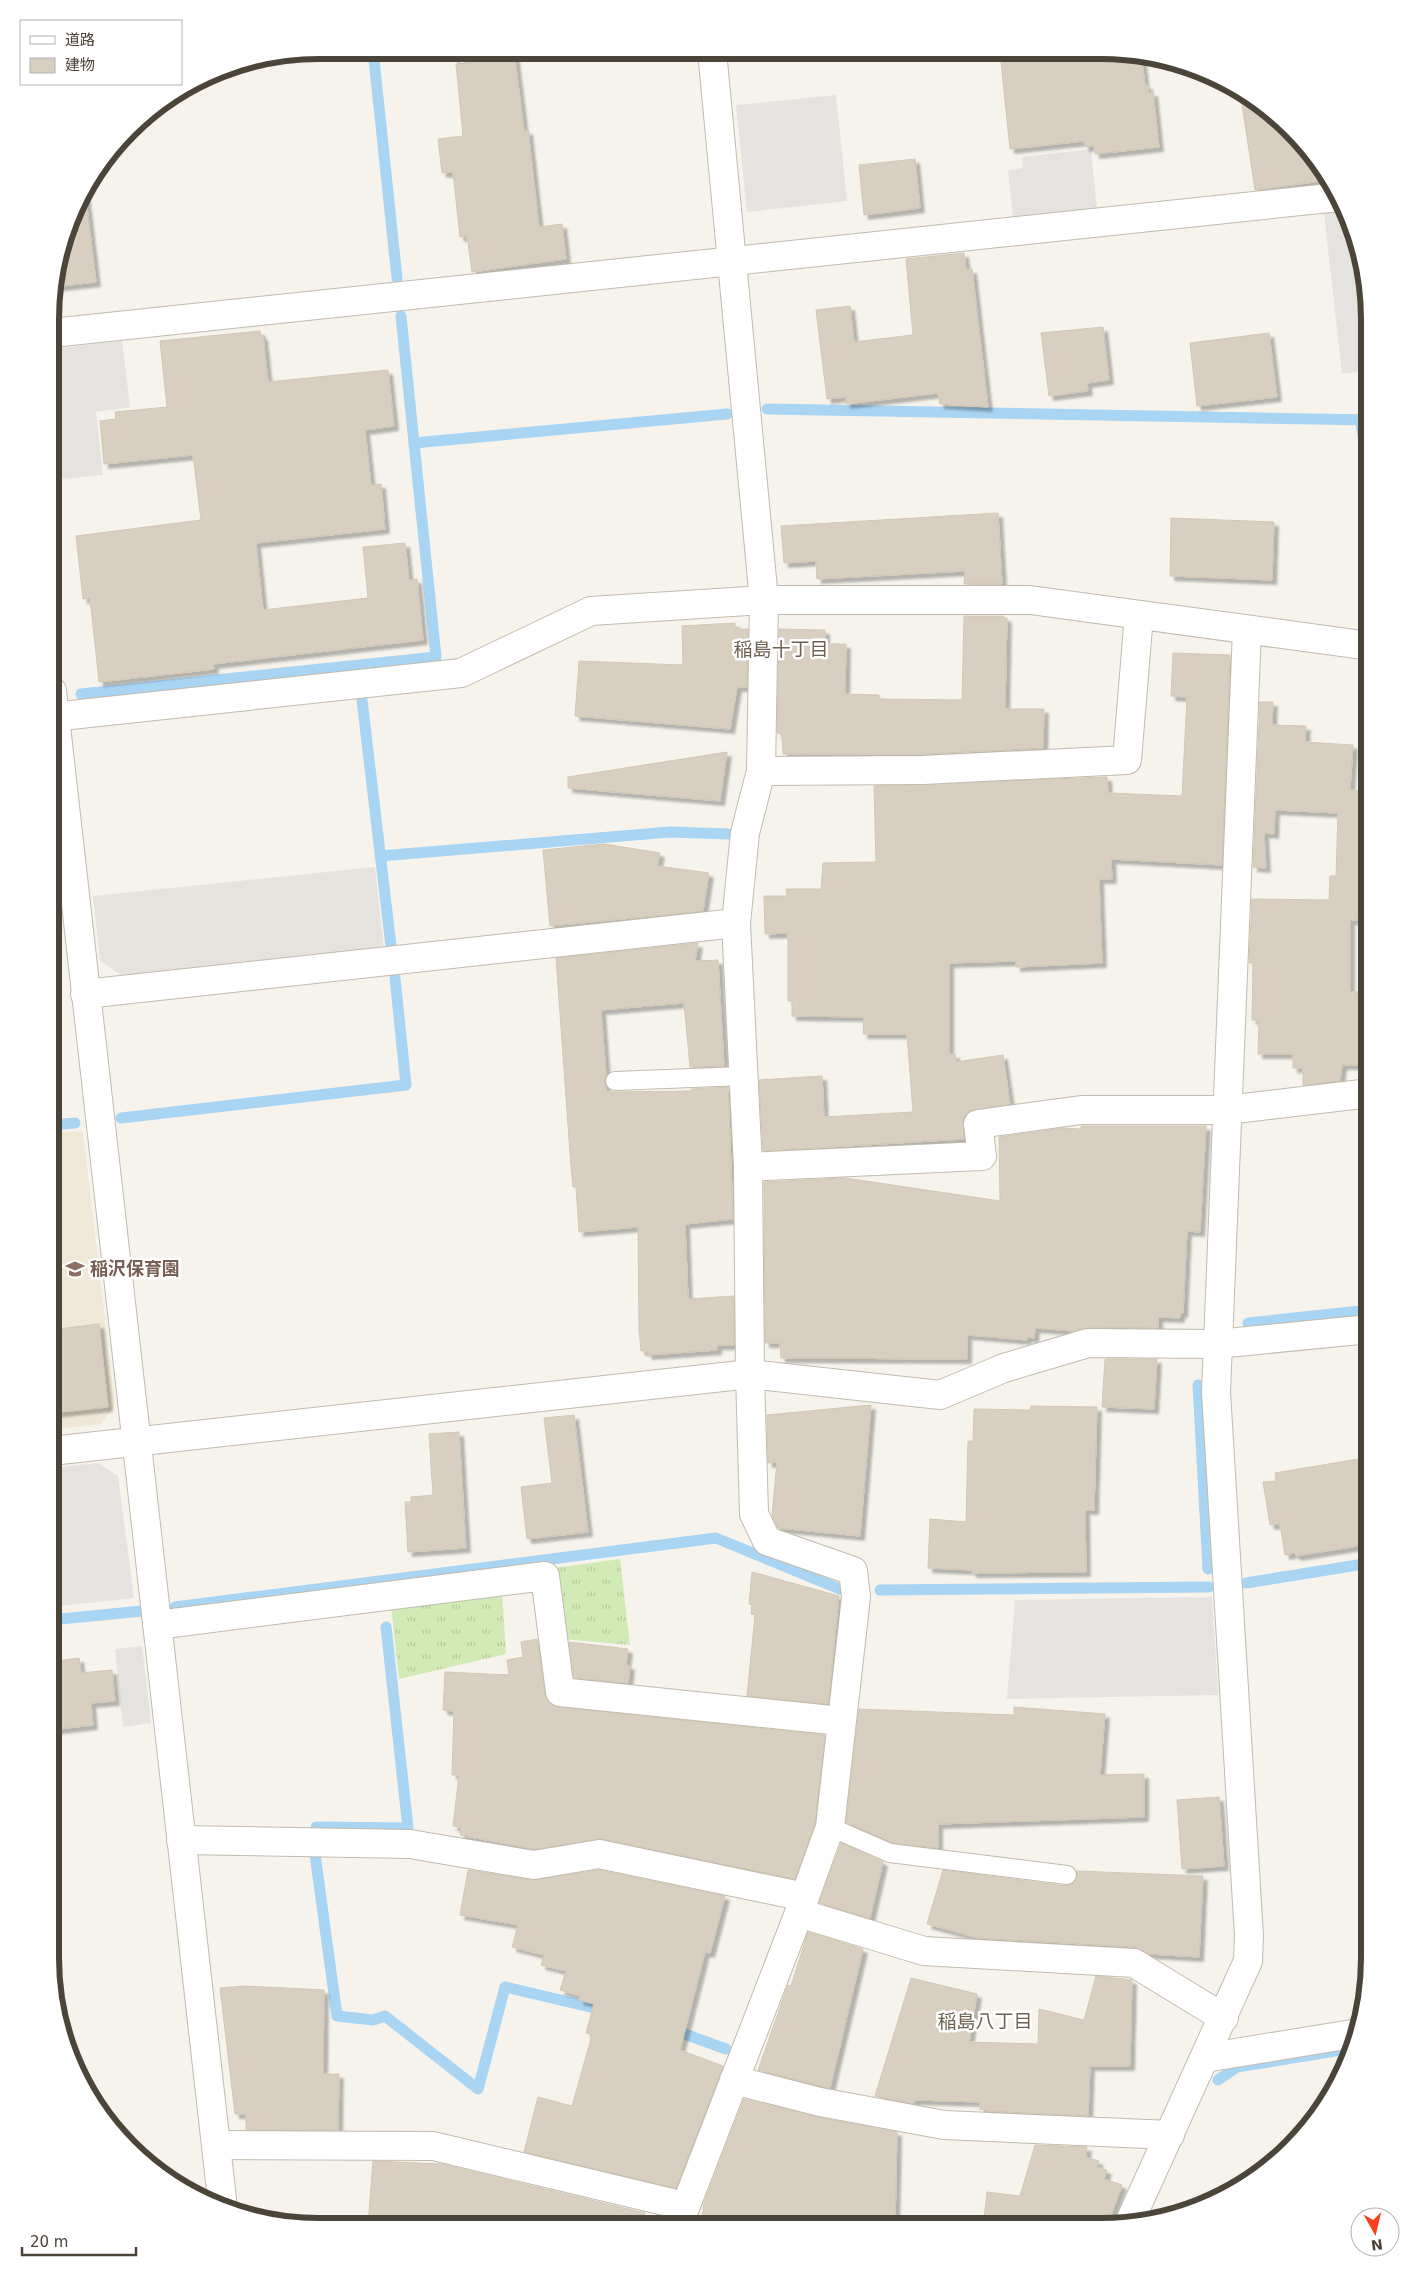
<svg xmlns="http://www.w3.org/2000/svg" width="1420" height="2277" font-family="'DejaVu Sans','Noto Sans JP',sans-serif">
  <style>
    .industrial { fill: #e6e2dd }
    .education { fill: #efe8d6 }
    .grass { fill: url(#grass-tufts) }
    .parking { fill: #e5e3e0 }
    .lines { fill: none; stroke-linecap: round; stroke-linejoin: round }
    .stream { stroke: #a9d4f2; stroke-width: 11 }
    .building { fill: #d8cfc1; stroke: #d3c7b4; filter: url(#shadow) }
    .service-casing { stroke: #c2bbae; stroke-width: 20 }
    .minor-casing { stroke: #c2bbae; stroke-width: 30 }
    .service { stroke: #fff; stroke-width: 18 }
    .minor { stroke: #fff; stroke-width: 28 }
    .labels { text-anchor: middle; stroke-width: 5; stroke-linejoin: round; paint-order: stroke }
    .education-label { font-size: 18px; font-weight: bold; fill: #785e54; stroke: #fff; text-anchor: start }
    .neighbourhood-label { font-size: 19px; fill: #6e6250; stroke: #fff }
    .rim { fill: none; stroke: #4b4439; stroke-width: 6 }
  </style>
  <defs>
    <pattern id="grass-tufts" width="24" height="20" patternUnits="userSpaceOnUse" patternTransform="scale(1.25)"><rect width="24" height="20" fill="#d2eab5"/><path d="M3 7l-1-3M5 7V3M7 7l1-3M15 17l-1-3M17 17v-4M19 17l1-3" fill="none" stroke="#b6ca9c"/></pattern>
    <filter id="shadow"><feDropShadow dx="4.5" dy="4.5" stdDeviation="1" flood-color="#0004"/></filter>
  </defs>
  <rect width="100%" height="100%" fill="#f6f3ec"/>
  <polygon class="industrial" points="375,867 384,951 127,979 100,961 93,896"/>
  <polygon class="education" points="83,1131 115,1405 101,1424 51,1430 51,1133"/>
  <g class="grass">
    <polygon points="620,1559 630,1645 563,1639 554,1568"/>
    <polygon points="502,1592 506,1654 399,1679 391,1606"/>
  </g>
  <g class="parking">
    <polygon points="836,95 847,201 747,212 736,105"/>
    <polygon points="1091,149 1097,210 1013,219 1008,170 1023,168 1022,157"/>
    <polygon points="1346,211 1350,216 1370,319 1370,386 1368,386 1365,371 1342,374 1324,213"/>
    <polygon points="122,341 130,407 96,412 103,475 52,480 52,349"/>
    <polygon points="98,1463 118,1476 134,1598 50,1607 51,1468"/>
    <polygon points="1212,1597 1218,1695 1007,1699 1015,1600"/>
    <polygon points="142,1646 151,1723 123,1727 115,1649"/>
  </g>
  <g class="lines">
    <g class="stream">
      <polyline points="373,50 397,278"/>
      <polyline points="767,409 1370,420"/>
      <polyline points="1360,419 1370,474"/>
      <polyline points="414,443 727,414"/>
      <polyline points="81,694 436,657 401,316"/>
      <polyline points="362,700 391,946"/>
      <polyline points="380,856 670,832 728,834"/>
      <polyline points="121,1118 406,1085 395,978"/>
      <polyline points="51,1125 75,1123"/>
      <polyline points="1248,1323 1370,1310"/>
      <polyline points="1198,1385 1208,1569"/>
      <polyline points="1246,1583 1370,1563"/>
      <polyline points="880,1590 1209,1587"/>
      <polyline points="175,1607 716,1538 842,1590"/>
      <polyline points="50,1620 142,1611"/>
      <polyline points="316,1827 408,1828 386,1627"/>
      <polyline points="315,1854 337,2016 373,2020 385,2016 478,2089 505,1987 607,2011"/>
      <polyline points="671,2029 726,2049"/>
      <polyline points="1218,2080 1237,2067 1354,2048"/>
    </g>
  </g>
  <g class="building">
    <polygon points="482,50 514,51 524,131 528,130 539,227 562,224 566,259 472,272 467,236 460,237 453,172 442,173 438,139 463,136 456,64 483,61"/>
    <polygon points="1000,52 1141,54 1145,86 1148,85 1148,93 1153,92 1159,147 1095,154 1094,146 1085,147 1084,141 1010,149"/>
    <polygon points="1240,91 1265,106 1315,156 1328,180 1255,190"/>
    <polygon points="915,159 920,208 864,215 859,165"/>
    <polygon points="85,191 96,282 52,287 78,200"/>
    <polygon points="964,253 966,270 972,269 988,407 940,404 938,393 846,404 846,397 827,399 816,310 850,306 854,342 913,335 906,259"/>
    <polygon points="1103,327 1109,380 1087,383 1088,391 1049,396 1041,333"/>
    <polygon points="260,331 261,336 263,336 268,382 388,370 394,426 365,430 371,485 381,484 385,529 256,543 263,610 368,598 363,547 405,543 409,580 417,579 423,640 213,664 214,669 99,682 90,598 83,599 76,536 201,520 193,455 104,464 100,421 116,419 115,412 167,407 160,341"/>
    <polygon points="1269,333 1277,397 1197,406 1190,343"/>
    <polygon points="998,513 1002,584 964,584 965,571 817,579 816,561 784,563 781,526"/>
    <polygon points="1171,518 1274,522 1272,580 1170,576"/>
    <polygon points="964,616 1003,616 1004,618 1007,618 1005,709 1044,709 1043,748 923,754 783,754 782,734 777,733 779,629 825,630 825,644 846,644 845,694 879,695 879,699 962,700"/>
    <polygon points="735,623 735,629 748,629 747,687 737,687 730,729 575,716 579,661 683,665 682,626"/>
    <polygon points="1173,653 1230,655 1222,865 1111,859 1112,879 1099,879 1102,963 1016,967 1016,961 949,963 949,1054 955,1054 956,1062 1003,1055 1010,1104 969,1111 963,1118 964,1139 763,1151 759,1080 822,1076 824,1117 913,1112 907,1034 863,1034 864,1017 792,1016 792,1001 788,1001 788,933 765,934 764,896 787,896 786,889 821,889 823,863 876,862 874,786 1107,777 1108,793 1182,796 1187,697 1171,696"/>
    <polygon points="1260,702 1273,702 1272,725 1306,726 1305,742 1353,745 1350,790 1370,791 1370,920 1350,920 1350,992 1370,992 1370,1065 1342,1065 1340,1081 1303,1085 1303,1068 1293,1068 1293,1054 1258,1054 1259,1020 1252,1020 1253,963 1249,963 1252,899 1329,900 1330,876 1336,876 1338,813 1275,810 1274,834 1264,833 1266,868 1253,867"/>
    <polygon points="727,752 720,801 568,788 568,777"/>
    <polygon points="604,844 660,853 657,866 709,873 703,911 550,926 543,850"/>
    <polygon points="698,943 695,961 718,960 724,1066 690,1067 684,1003 601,1010 606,1075 604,1082 607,1092 691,1091 691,1089 728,1087 733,1219 685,1224 688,1299 734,1296 734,1345 717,1345 717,1350 648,1355 647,1351 641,1351 639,1329 638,1227 579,1232 576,1187 573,1187 571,1167 556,958"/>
    <polygon points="1081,1126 1206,1126 1200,1232 1187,1231 1183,1313 1180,1313 1180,1318 1158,1317 1158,1328 1088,1327 1074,1331 1035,1328 1034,1338 1027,1337 1027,1340 967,1335 967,1359 781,1358 780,1343 765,1343 764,1182 845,1178 1000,1201 999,1137 1063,1128 1081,1129"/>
    <polygon points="99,1324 108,1407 51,1413 51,1330"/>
    <polygon points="1105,1359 1157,1359 1154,1409 1102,1407"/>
    <polygon points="871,1405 860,1536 778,1528 772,1516 777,1462 768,1463 767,1415"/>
    <polygon points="1031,1406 1097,1407 1094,1510 1085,1510 1086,1572 972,1573 972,1570 928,1568 930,1519 966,1522 968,1441 973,1441 974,1409 1030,1410"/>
    <polygon points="574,1415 588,1532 527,1539 521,1487 552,1483 544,1418"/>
    <polygon points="459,1432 466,1548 408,1552 405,1502 411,1502 411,1497 433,1495 429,1434"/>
    <polygon points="1370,1457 1370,1544 1296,1556 1295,1553 1285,1555 1280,1524 1270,1525 1263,1482 1276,1481 1275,1473"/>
    <polygon points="752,1572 839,1596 828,1704 747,1696 755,1615 751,1614 752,1605 749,1604"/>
    <polygon points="537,1639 545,1694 552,1705 558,1707 825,1735 815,1823 795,1879 602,1839 534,1849 460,1835 461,1827 453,1826 459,1775 452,1775 454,1711 443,1710 445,1672 509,1675 507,1660 523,1657 521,1642"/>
    <polygon points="569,1642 628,1649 626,1665 630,1666 628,1683 574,1678"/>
    <polygon points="79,1658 81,1673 112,1670 115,1701 91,1703 93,1725 50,1730 50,1662"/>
    <polygon points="1014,1707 1105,1714 1100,1775 1144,1774 1144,1817 938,1824 938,1848 893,1843 846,1822 859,1709 1014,1715"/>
    <polygon points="1219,1797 1224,1866 1182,1869 1177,1800"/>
    <polygon points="841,1843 883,1862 870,1918 819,1903"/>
    <polygon points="468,1870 532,1880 599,1870 725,1896 710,1953 705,1952 680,2050 723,2066 676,2188 524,2152 538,2097 572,2106 592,2035 586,2033 594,2004 579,2000 580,1996 560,1990 566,1971 541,1965 544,1955 512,1947 518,1925 460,1915"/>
    <polygon points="943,1870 1066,1886 1075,1882 1077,1871 1203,1876 1199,1957 1149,1954 1135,1947 978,1938 927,1924"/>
    <polygon points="808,1932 863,1949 830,2088 758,2070 788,1985 791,1986"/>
    <polygon points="1096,1976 1132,1980 1130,2066 1090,2066 1088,2116 987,2111 987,2109 980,2110 980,2102 915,2100 914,2104 875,2096 911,1978 977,1994 969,2042 1038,2044 1039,2009 1084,2020"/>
    <polygon points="245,1986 324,1990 323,2074 339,2074 338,2130 246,2130 246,2114 235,2114 220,1988"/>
    <polygon points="744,2099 817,2117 897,2132 895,2226 701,2226 704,2203"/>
    <polygon points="1035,2145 1087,2147 1086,2157 1099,2161 1096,2167 1107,2170 1104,2179 1122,2185 1107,2226 983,2227 987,2192 1020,2196"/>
    <polygon points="373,2161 441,2164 645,2213 642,2226 568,2226 529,2216 528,2225 368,2225"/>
  </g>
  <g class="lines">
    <g class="service-casing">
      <g id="service">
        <polyline points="462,50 462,54"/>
        <polyline points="615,1081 743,1076"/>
        <polyline points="830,1827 890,1853 1067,1875"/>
      </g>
    </g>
    <g class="minor-casing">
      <g id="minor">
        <polyline points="52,333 1339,197"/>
        <polyline points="52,691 223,2208"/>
        <polyline points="52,717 461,673 591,611 764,600 1030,600 1370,646"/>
        <polyline points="761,771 923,770 1127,760 1139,615"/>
        <polyline points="85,994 736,923"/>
        <polyline points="748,1167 982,1156 978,1124 1081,1110 1227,1110 1370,1093"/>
        <polyline points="51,1451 750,1374 940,1395 1004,1368 1088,1343 1217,1344 1370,1329"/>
        <polyline points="157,1625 545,1576 560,1692 841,1721"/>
        <polyline points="181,1840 410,1844 534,1865 599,1854 805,1897"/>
        <polyline points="799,1913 924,1951 1134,1963 1224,2018"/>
        <polyline points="1205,2058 1358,2033"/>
        <polyline points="734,2080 820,2102 944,2125 1170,2135"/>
        <polyline points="216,2145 433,2146 685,2206"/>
        <polyline points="1130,2221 1248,1961 1249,1936 1216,1392 1247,630"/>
        <polyline points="678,2226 799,1913 830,1827 856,1597 853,1571 767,1541 754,1514 750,1374 748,1167 736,923 745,833 761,771 764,600 712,51"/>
      </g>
    </g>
    <use href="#service" class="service"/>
    <use href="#minor" class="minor"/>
  </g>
  <defs>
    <g id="school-bare" transform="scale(1.5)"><path d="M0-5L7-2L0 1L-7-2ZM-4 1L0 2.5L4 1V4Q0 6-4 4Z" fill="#8d6e63" stroke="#fff" stroke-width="2.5" paint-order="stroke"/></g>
  </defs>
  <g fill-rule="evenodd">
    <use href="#school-bare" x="75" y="1269"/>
  </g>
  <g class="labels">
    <g class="education-label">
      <text x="90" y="1275">稲沢保育園</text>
    </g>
    <g class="neighbourhood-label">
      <text x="781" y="656">稲島十丁目</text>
      <text x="985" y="2028">稲島八丁目</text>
    </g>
  </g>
  <path d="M0 0H1420V2277H0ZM319 59H1101A260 260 0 0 1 1361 319V1958A260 260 0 0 1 1101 2218H319A260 260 0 0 1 59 1958V319A260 260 0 0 1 319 59Z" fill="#fff" fill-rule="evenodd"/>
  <path class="rim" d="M319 59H1101A260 260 0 0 1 1361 319V1958A260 260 0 0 1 1101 2218H319A260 260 0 0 1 59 1958V319A260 260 0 0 1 319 59Z"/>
  <rect x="20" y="20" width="162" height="65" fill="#ffffff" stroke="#b7b4b0"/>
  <rect x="30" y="36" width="25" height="8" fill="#ffffff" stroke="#b7b4b0"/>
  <text x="65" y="45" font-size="15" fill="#4b4439">道路</text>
  <rect x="30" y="58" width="25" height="15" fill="#d8cfc1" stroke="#b7b4b0"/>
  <text x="65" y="70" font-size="15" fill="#4b4439">建物</text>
  <g transform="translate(1375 2232) rotate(172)"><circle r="24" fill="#ffffff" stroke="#b7b4b0"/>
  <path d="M0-4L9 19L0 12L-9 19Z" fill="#fc3f1d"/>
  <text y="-8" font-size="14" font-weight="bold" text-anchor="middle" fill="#4b4439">N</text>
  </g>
  <path d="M22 2247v8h114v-8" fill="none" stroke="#4b4439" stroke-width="2.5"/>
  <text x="30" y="2247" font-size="15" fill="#4b4439" stroke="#ffffff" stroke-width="4" paint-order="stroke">20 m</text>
</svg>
